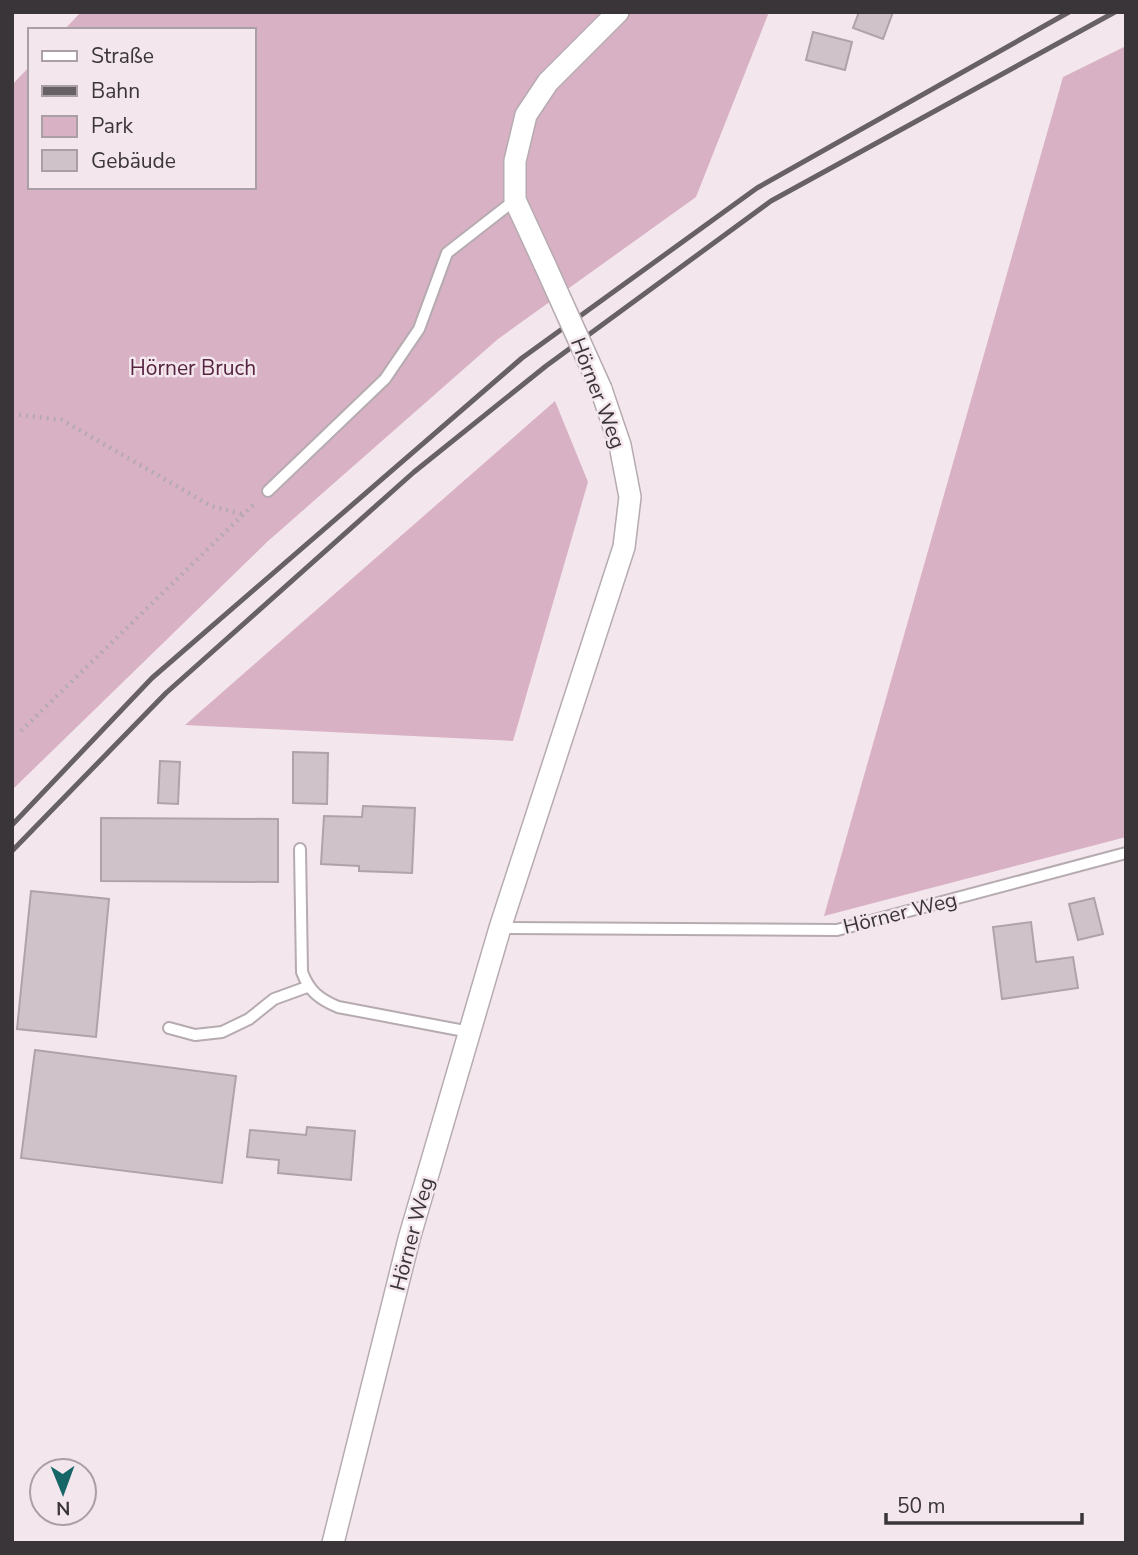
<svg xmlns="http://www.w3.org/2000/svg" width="1138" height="1555" font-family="'Nunito Sans',sans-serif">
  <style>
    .green { fill: #d8b1c4 }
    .building { fill: #cfc3c9; stroke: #afa3a9; stroke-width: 2 }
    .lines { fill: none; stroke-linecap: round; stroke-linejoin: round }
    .service-casing { stroke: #b6abb0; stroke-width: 14 }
    .minor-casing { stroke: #b6abb0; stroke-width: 24 }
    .path { stroke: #b5aaaf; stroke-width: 4.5; stroke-dasharray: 2 5; stroke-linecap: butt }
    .service { stroke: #fff; stroke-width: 10 }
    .minor { stroke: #fff; stroke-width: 21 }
    .rail { stroke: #676064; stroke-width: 5 }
    .minor-bridge-casing { stroke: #b6abb0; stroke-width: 24; stroke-linecap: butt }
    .minor-bridge { stroke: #fff; stroke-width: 21 }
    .labels { text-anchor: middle; stroke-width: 5; stroke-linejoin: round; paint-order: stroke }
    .park-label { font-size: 21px; fill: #562340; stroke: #f3e6ec }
    .street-label { font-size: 21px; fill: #3a3538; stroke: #f3e6ec }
  </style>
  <rect width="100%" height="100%" fill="#f3e6ec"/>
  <g class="green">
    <polygon points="81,12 769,12 696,197 498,339 267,542 12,790 12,85 30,66 30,187 254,187 254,30 64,30"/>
    <polygon points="1126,46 1126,837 824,916 1063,77"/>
    <polygon points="555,401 588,482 513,741 185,725"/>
  </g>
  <g class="building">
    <polygon points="859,12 893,12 883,39 853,28"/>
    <polygon points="813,32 852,42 845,70 806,60"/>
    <polygon points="293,752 328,753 327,804 293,803"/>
    <polygon points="160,761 180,762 178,804 158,803"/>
    <polygon points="363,806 415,808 412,873 359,871 359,866 321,864 324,816 362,817"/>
    <polygon points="101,818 278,819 278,882 101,881"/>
    <polygon points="31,891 109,899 96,1037 17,1029"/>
    <polygon points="1094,898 1103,934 1078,940 1069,904"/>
    <polygon points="1031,922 1036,962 1073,957 1078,988 1002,999 993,927"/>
    <polygon points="35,1050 236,1076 222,1183 21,1158"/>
    <polygon points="307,1127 355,1131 351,1180 278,1173 279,1160 247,1157 250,1130 306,1135"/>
  </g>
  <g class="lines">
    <g class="service-casing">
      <g id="service">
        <polyline points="268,491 385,379 419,329 447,253 515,200"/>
        <path d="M300,849L302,972C309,991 319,999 338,1007L470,1032"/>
        <polyline points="500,928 837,930 1126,853"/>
        <polyline points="169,1028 195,1035 222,1032 249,1019 274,999 307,987"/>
      </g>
    </g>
    <g class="minor-casing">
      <g id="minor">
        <polyline points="545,265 515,200 515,161 526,115 548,82 618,12"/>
        <polyline points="333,1543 409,1239 500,928 624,547 630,497 620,445 601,389"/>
      </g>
    </g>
    <g class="path">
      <polyline points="12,414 62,420 211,506 242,514"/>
      <polyline points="21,731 255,503"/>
    </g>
    <use href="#service" class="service"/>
    <use href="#minor" class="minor"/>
    <g class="rail">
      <polyline points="12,825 152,678 522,358 757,188 1069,12"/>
      <polyline points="12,851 166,693 414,472 546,366 771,201 1115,12"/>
    </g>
    <g class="minor-bridge-casing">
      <polyline id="minor-bridge" points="545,265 601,389"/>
    </g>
    <use href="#minor-bridge" class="minor-bridge"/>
  </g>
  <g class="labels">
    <g class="park-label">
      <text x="193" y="375">Hörner Bruch</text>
    </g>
    <g class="street-label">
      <text transform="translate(598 393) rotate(69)" y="7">Hörner Weg</text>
      <text transform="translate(900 913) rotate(-14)" y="7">Hörner Weg</text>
      <text transform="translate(412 1234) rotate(-75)" y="7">Hörner Weg</text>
    </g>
  </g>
  <rect width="1138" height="1555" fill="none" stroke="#3a3538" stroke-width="28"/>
  <rect x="28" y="28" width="228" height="161" fill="#f3e6ec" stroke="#a99fa4" stroke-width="2"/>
  <rect x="42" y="51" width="35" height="10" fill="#ffffff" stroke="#a99fa4" stroke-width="2"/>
  <text x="91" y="63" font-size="21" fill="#3a3538">Straße</text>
  <rect x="42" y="86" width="35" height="10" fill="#676064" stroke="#a99fa4" stroke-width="2"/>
  <text x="91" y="98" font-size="21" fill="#3a3538">Bahn</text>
  <rect x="42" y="116" width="35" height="21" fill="#d8b1c4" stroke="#a99fa4" stroke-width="2"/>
  <text x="91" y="133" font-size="21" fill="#3a3538">Park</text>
  <rect x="42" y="150" width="35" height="21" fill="#cfc3c9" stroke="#a99fa4" stroke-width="2"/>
  <text x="91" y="168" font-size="21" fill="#3a3538">Gebäude</text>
  <g transform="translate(63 1492) rotate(179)"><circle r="33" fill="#f3e6ec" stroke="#a99fa4" stroke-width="2"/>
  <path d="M0-5L12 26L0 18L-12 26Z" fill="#166567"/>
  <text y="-10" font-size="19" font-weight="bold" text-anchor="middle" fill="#3a3538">N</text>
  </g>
  <path d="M886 1513v10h196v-10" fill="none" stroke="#3a3538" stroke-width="3.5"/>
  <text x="897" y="1513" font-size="21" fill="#3a3538" stroke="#f3e6ec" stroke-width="5" paint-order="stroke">50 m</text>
</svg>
